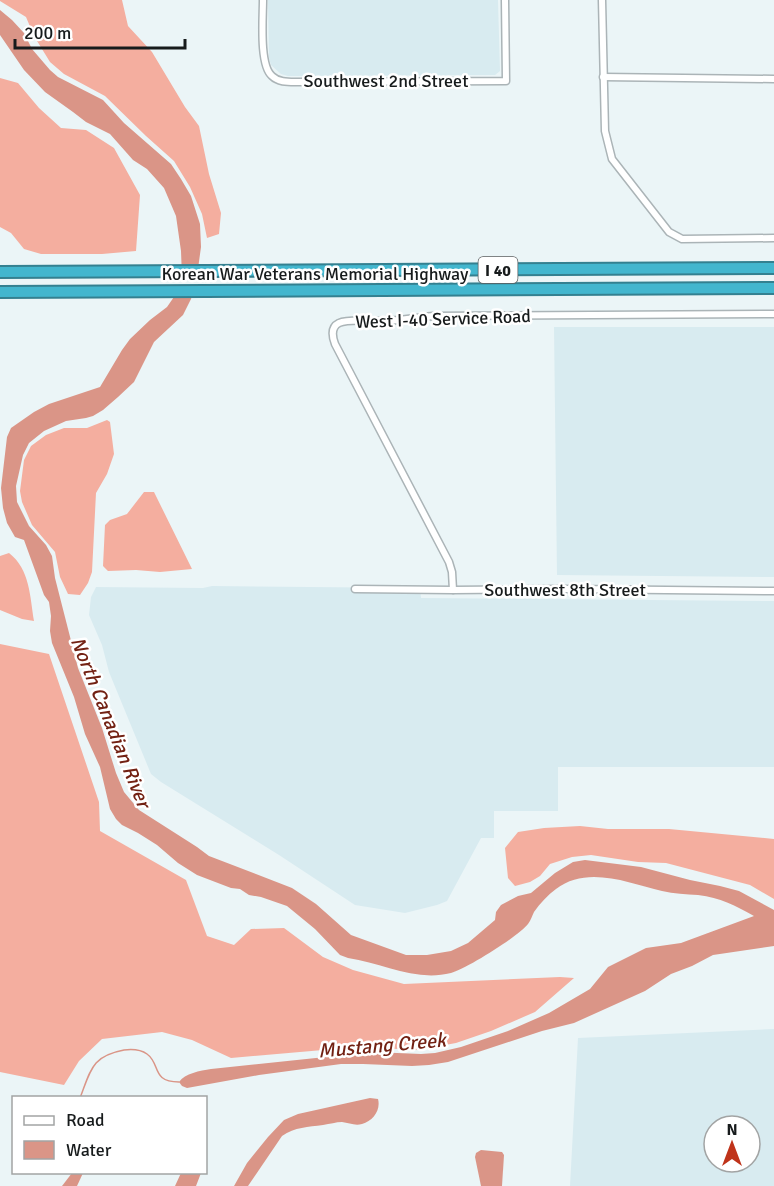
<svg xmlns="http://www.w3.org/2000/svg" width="774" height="1186" font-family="Signika,sans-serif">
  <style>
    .built { fill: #d8ebf0; fill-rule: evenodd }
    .forest { fill: #f4ae9f }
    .water { fill: #da9587 }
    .pier { fill: #ebf5f7 }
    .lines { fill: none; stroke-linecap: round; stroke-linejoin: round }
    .stream { stroke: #da9587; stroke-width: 1.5 }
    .street-casing { stroke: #abb4b7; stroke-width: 9 }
    .highway-casing { stroke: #348090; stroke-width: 14 }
    .street { stroke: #fff; stroke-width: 6 }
    .highway { stroke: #43b6ce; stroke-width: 10 }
    .labels { text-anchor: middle; stroke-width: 5; stroke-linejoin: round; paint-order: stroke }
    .shield { fill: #fff; stroke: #5d5f60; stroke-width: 1.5 }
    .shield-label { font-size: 16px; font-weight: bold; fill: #171b1c }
    .street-label { font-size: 18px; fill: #171b1c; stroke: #fff }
    .water-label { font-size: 20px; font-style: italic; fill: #722113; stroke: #fff }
  </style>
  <rect width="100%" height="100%" fill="#ebf5f7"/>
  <g class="built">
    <polygon points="268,0 498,0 500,71 495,75 288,76 281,74 271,65 269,58"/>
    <polygon points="554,327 774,327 774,577 557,575"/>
    <polygon points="212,586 420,588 421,598 774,601 774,767 558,767 558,811 494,811 494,838 481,838 447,901 437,905 405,913 355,905 279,855 161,782 151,774 109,672 102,645 89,615 91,597 96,587 203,588"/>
    <path d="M774,1029V1186H570L578,1038ZM714,1126H750V1162H714Z"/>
  </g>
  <g class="forest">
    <polygon points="0,0 122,0 128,26 152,52 185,107 199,126 209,174 221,213 219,234 207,238 202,214 190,187 174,161 146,136 105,96 64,74 50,62 34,36 26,17 0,1"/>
    <polygon points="0,78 18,83 39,108 61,128 86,130 114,148 140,195 136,251 102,254 41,254 24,249 11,233 0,227"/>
    <polygon points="107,420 110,422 114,454 107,474 96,493 92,572 88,583 80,595 68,594 60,577 55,552 32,525 22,502 20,491 24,460 31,446 46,435 64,428 87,428"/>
    <polygon points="144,492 154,492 192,569 160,572 136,570 108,571 103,566 105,525 110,520 127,514"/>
    <path d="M9,553C30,569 30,597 34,621L22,619L0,610V556Z"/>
    <polygon points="0,644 49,654 99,802 100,831 186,880 207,936 234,945 251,929 284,928 323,957 353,970 404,984 560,977 574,978 535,1012 491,1031 456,1043 418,1050 377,1048 323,1050 231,1058 192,1040 162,1032 102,1039 79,1061 64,1085 0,1072"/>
    <polygon points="580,826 608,829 669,829 774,839 774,899 750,885 666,863 638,862 591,855 572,857 550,864 540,876 530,882 515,886 508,878 505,848 518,832 544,828"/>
  </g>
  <g class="water">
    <path d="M0,10L12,20L24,33L32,49L50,70L58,77L103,100L124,123L171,164L181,179L191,196L200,224L201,247L197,276L191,299L183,315L154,342L134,382L118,397L103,410L93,416L86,418L66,421L44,431L29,443L23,455L16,486L17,502L29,526L46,545L52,556L55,578L78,668L102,728L116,773L124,792L139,810L197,847L209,856L292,888L316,904L351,935L406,955H427L451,951L468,943L495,920L496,912L501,905L518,896L531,893L555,873L573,862L585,860L641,867L690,880L720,886L739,891L774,910V946L713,955L692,966L671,974L645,991L574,1023L542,1031L448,1062L429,1065L412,1066L363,1064H341L259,1075L187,1088L182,1086L179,1082C185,1073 200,1071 211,1069L373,1052L421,1054L435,1053L461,1047L508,1031L549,1013L590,989L608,967L646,948L681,943L754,916C734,905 721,898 698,895C686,894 674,894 662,891C629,883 587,865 556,889C548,895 540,903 534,912C532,916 531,920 528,924C519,936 466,969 451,973C415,982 383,963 348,958L340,955L315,929L287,906L261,897L249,895L240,889L231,888L197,875L178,863L157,845L138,833L122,825L116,819L110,809L100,767L85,734L74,697L52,643L50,631L51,616L49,602L44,595L24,540L15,537L7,523L3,508L1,488L7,437L11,428L34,412L49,404L100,387L122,350L130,339L150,320L167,307L176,294L182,277L181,251L176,216L164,188L147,169L133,160L110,134L86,122L73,112L45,92L24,70L0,35Z"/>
    <path d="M370,1098L378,1099C381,1110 373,1121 362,1124C355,1126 349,1123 342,1122C336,1122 330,1124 323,1125C308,1127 295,1127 282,1136L248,1186H234L247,1163L268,1137L284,1120L298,1114Z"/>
    <polygon points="481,1150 502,1152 504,1155 502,1186 481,1186 475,1157 476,1153"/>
    <polygon points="72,1173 83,1173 77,1186 62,1186"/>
    <polygon points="181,1173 181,1172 201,1173 196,1186 175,1186"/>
  </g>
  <polygon class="pier" points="179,265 202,265 200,277 195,297 171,298 178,284"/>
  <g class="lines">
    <path class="stream" d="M80,1098C91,1069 92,1056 124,1050C132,1049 140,1049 147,1054C161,1064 151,1082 179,1082"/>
    <g class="street-casing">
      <g id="street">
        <path d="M263,0C263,18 259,65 272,76C278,82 287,82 295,82L506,81L505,0"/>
        <polyline points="602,0 605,131 612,159 669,232 682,239 774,238"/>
        <polyline points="603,77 774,79"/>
        <polyline points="355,589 453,590 569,589 774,591"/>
        <path d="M453,590L452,572L449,562L335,344C332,336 331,327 339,323C348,319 367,321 377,321C396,321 415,318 433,316L774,314"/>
      </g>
    </g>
    <g class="highway-casing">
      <g id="highway">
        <polyline points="0,272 774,268"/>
        <polyline points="0,292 774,288"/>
      </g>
    </g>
    <use href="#street" class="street"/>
    <use href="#highway" class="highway"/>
  </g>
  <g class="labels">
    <rect class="shield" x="478.5" y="257" width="39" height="26" rx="4.5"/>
    <g class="shield-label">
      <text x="498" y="276">I 40</text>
    </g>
    <g class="street-label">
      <text x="386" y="87">Southwest 2nd Street</text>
      <text x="315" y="280">Korean War Veterans Memorial Highway</text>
      <text transform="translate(443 319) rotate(-2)" y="6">West I-40 Service Road</text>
      <text x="565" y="596">Southwest 8th Street</text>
    </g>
    <g class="water-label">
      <text transform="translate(111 722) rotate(68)" y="7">North Canadian River</text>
      <text transform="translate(382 1045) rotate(-5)" y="7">Mustang Creek</text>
    </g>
  </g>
  <rect x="12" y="1096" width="195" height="78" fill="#ffffff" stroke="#a2a4a4" stroke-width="1.5"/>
  <rect x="24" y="1116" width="30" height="9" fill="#ffffff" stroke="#a2a4a4" stroke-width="1.5"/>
  <text x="66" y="1126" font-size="18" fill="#171b1c">Road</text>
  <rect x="24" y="1141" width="30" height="18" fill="#da9587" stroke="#a2a4a4" stroke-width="1.5"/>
  <text x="66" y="1156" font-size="18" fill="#171b1c">Water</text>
  <g transform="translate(732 1144)"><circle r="28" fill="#ffffff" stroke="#a2a4a4" stroke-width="1.5"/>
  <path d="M0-4.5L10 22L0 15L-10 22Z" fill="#bf331a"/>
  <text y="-9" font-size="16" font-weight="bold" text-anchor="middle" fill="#171b1c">N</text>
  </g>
  <path d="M15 39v9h170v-9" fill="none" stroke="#171b1c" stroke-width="3"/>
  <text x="24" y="39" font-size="18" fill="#171b1c" stroke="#ffffff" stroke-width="4.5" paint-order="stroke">200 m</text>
</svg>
